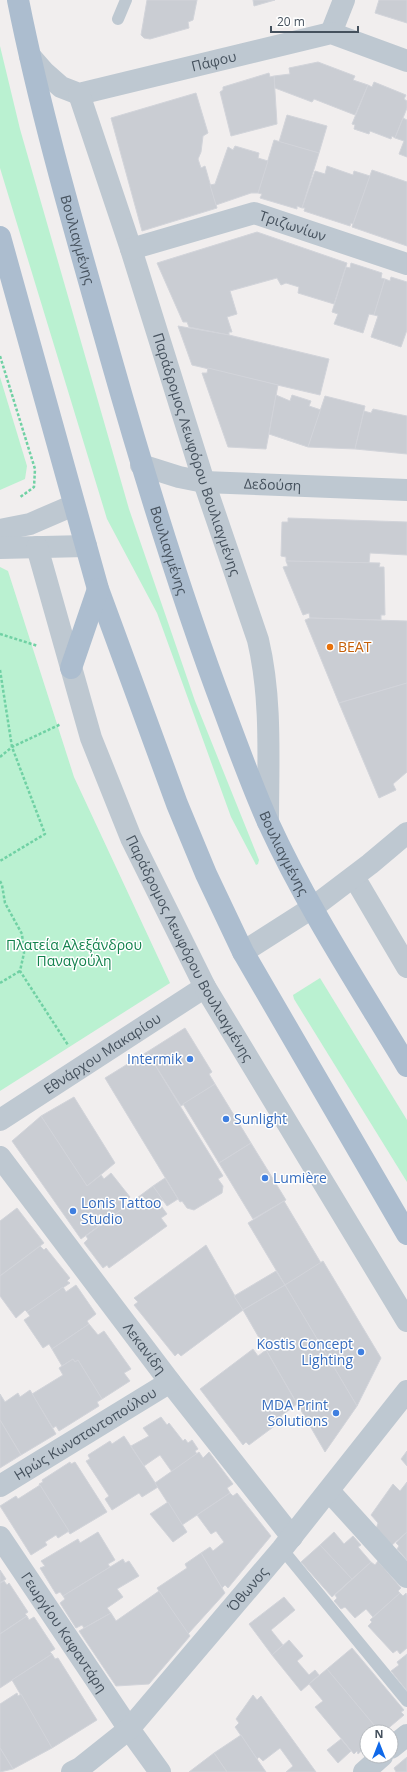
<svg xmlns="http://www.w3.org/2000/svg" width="407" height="1772" font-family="'Open Sans',sans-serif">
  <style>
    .green { fill: #baf1d1 }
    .building { fill: #cacdd3; stroke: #d2d4da }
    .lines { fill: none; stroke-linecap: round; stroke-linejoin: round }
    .path { stroke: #70d1a4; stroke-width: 2.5; stroke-dasharray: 3 2; stroke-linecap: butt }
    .service { stroke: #bec8d1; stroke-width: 12 }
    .minor { stroke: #bec8d1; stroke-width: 22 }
    .tertiary { stroke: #bec8d1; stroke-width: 22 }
    .primary { stroke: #acbdcf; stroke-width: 22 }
    .food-dot { fill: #e8710a; stroke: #fff; stroke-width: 1.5 }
    .shop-dot { fill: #3f7fe0; stroke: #fff; stroke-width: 1.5 }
    .labels { text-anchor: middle; stroke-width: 3; stroke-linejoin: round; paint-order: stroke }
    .street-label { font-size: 14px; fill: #45515d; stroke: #fff }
    .food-label { font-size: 14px; fill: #c56008; stroke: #fff; text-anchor: start }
    .park-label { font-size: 14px; fill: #12824d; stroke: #fff }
    .shop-label { font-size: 14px; fill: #366cbe; stroke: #fff; text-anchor: end }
  </style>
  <rect width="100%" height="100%" fill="#f1eeee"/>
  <g class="green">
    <polygon points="0,46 20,129 129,509 195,701 259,860 258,864 256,865 254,861 231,817 157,613 107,519 0,168"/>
    <polygon points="0,377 27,466 25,479 0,490"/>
    <polygon points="0,567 8,571 74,777 170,983 0,1091"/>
    <polygon points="320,978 407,1120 407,1182 294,999 293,995"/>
  </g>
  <g class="building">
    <polygon points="147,0 197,0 193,20 188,22 189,28 150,39 144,38 141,35"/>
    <polygon points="253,0 275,0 254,6"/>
    <polygon points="379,0 407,0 407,23 375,13"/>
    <polygon points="318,62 355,76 353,80 368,85 355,115 314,99 312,102 275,88 274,76 290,74 289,68"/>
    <polygon points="269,73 270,77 274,76 277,124 231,136 220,92 223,90 223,87"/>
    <polygon points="374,82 406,95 404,99 407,101 407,108 395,138 392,136 391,139 370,131 369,134 354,129 355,125 352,124 368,85 372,87"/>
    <polygon points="196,93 208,133 203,136 201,152 198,159 201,168 205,166 217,208 142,231 111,118"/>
    <polygon points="287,115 327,126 319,153 279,142"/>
    <polygon points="403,118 407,120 407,157 399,154 404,141 395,138"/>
    <polygon points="274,140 319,153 302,208 297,206 297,209 260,198 262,194 258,193"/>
    <polygon points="235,146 259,153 258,158 268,161 258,193 251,193 216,205 210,185 215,184 228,147 233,150"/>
    <polygon points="327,166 353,175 354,171 370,176 353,224 351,223 350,226 304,211 305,208 302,208 315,171 325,174"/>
    <polygon points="372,170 407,182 407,246 352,227"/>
    <polygon points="257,232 347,263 334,304 298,293 299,287 286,283 281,285 277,278 230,291 237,314 227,317 232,332 229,332 229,335 189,327 187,322 183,322 157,263"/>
    <polygon points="351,263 382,273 381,278 385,279 374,315 369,314 363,333 334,324 338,314 332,312 346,267 350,268"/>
    <polygon points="391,277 407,282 407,330 401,347 371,337 378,316 374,315 385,279 390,281"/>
    <polygon points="178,326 229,335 329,359 320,395 192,365"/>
    <polygon points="208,368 278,385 266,449 228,447 202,373 207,373"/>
    <polygon points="276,395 290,401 292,395 311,401 309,406 321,410 308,447 269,434"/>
    <polygon points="325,396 365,406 355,449 308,447"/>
    <polygon points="373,409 407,416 407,454 355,449 364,411 371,413"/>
    <polygon points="288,518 407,522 407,555 370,553 369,563 286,561 286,557 281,556 282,522 288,522"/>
    <polygon points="286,561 380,563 379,567 384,567 385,615 381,615 381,620 310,618 309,613 303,615 283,567 288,566"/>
    <polygon points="310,618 407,621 407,683 339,703 305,620"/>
    <polygon points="407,683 407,772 393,784 396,790 379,798 339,703"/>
    <polygon points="185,1028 212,1072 209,1074 215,1084 181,1106 147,1052"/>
    <polygon points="147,1052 223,1176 218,1179 223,1186 222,1193 194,1210 187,1208 182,1201 180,1202 105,1078"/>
    <polygon points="215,1084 251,1143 219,1163 183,1104"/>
    <polygon points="74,1097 115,1163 87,1186 41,1116"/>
    <polygon points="41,1116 87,1186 101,1175 104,1179 111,1173 130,1197 122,1203 125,1207 81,1239 12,1141"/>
    <polygon points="251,1143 286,1200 253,1219 219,1163"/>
    <polygon points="165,1178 178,1199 167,1206 153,1186"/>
    <polygon points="153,1186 163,1200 159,1203 167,1214 161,1218 167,1226 109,1268 107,1265 103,1268 84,1243 88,1239 86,1236"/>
    <polygon points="284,1201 321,1263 285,1285 248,1223"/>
    <polygon points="17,1208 44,1243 0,1276 0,1221"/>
    <polygon points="206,1245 243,1310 181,1356 178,1353 175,1356 134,1305 138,1302 134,1298"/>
    <polygon points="40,1246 44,1250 46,1248 70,1278 67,1281 70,1283 27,1312 25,1310 16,1318 0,1296 0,1276"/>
    <polygon points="323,1261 381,1358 357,1406 285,1285"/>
    <polygon points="276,1271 285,1285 243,1310 234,1296"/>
    <polygon points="76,1285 96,1314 87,1321 89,1324 52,1349 49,1344 43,1348 24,1320 30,1316 27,1312 63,1287 66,1292"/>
    <polygon points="285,1285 357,1406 325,1452 243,1310"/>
    <polygon points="89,1324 98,1335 104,1331 131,1369 124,1373 130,1381 102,1399 78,1360 75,1362 73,1359 62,1366 52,1349"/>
    <polygon points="253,1349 258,1356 266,1350 297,1404 281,1416 284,1419 249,1445 246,1442 243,1445 200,1389"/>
    <polygon points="73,1359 75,1362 78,1360 102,1399 97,1402 99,1406 59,1431 56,1426 53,1428 32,1394 63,1375 59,1368"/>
    <polygon points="30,1390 56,1434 21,1455 0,1420 0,1394 5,1402 18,1393 20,1397"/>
    <polygon points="161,1417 167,1425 169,1423 183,1441 185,1439 188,1443 192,1440 198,1449 195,1451 197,1454 172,1472 160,1455 144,1466 131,1446 149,1436 143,1428"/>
    <polygon points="0,1420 21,1455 0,1468"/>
    <polygon points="124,1436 158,1487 142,1497 139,1493 112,1510 105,1499 109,1496 86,1461 90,1459 88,1455 110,1441 112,1444"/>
    <polygon points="407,1451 407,1466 401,1459"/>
    <polygon points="199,1452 203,1458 209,1452 233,1484 227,1488 230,1493 182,1525 155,1483"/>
    <polygon points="70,1462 71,1464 75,1462 107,1512 70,1534 39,1484 43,1482 42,1480"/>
    <polygon points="407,1482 407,1532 392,1545 376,1529 378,1523 371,1515 393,1484 400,1491"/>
    <polygon points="40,1485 69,1531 58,1538 56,1535 45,1542 47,1545 31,1555 0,1506 16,1496 18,1499"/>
    <polygon points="230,1493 233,1496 237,1493 271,1536 228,1588 225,1585 222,1588 201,1553 210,1547 213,1551 224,1542 216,1531 211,1534 197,1515"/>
    <polygon points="168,1502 187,1532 173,1542 150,1514"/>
    <polygon points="98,1532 115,1560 108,1564 110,1567 63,1596 60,1592 56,1594 40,1568 45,1566 41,1561 78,1539 80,1543"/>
    <polygon points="334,1532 344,1544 353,1536 361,1545 358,1547 371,1562 352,1579 320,1545"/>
    <polygon points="407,1532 407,1560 397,1549 399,1546 396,1543"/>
    <polygon points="320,1545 352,1579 332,1597 301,1562"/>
    <polygon points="201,1553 225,1593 188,1634 157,1588 187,1568 185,1564"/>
    <polygon points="123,1559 125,1563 129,1561 139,1576 117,1589 123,1597 107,1608 111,1613 84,1628 82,1625 76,1628 60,1603 65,1599 63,1596"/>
    <polygon points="378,1561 401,1588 398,1591 400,1593 373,1617 366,1609 355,1618 345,1607 341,1609 334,1601 337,1598 335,1595 371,1562 375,1565"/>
    <polygon points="0,1570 6,1579 0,1583"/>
    <polygon points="4,1581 7,1585 9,1583 28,1612 25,1614 27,1616 0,1634 0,1583"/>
    <polygon points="159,1591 190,1636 149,1684 116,1686 79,1631 111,1613 116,1621"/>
    <polygon points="400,1593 403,1596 406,1593 407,1595 407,1648 400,1654 397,1650 393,1653 368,1626 372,1622 370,1620"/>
    <polygon points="284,1597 295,1610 271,1630 283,1645 272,1655 249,1624"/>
    <polygon points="27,1616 29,1620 34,1617 55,1649 50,1652 52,1654 0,1688 0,1634"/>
    <polygon points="289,1640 303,1656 297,1661 309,1675 315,1670 319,1675 301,1691 272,1655"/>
    <polygon points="352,1648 404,1710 401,1712 404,1715 385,1731 383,1728 379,1731 327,1669"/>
    <polygon points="52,1654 55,1659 58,1658 97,1720 52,1748 12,1680"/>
    <polygon points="407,1654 407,1691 391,1671 399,1665 397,1662"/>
    <polygon points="327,1669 379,1731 367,1732 367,1746 358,1754 357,1751 354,1754 315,1707 323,1701 309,1684"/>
    <polygon points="17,1693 18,1696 21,1694 52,1748 13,1769 0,1748 0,1704"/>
    <polygon points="253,1695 257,1700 261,1696 316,1772 286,1772 293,1766 280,1748 263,1761 259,1757 257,1759 235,1727 239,1723 236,1719"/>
    <polygon points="241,1735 257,1759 266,1772 227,1772 214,1753"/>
    <polygon points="341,1739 351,1751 338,1763 327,1750"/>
    <polygon points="0,1748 13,1769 0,1772"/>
    <polygon points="214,1753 227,1772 189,1772"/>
    <polygon points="407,1757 407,1772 396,1772 394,1768"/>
  </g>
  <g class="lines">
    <g class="path">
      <polyline points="0,356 35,469 34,487 19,498"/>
      <polyline points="0,634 38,646"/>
      <polyline points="0,670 12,747 45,834 0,861"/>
      <polyline points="0,757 12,747 61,724"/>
      <polyline points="0,881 2,885 5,903 22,934 24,953 20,971 68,1045"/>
      <polyline points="0,983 20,971"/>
    </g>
    <g class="service">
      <polyline points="118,19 126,0"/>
      <polyline points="282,1549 407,1701"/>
    </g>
    <g class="minor">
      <polyline points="331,33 344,0"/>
      <path id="s1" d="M30,56L44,72L61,87L79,94L331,33L407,61"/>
      <path id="s2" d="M79,94L131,249L204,482L258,640C272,699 268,761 268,822"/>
      <path id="s3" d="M131,249L254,213L407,264"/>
      <path id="s4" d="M141,465L179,477L204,482L407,490"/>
      <polyline points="0,530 30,524 74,505"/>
      <polyline points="0,548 86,546"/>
      <path id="s5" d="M0,1120L205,987"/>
      <path id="s6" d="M0,1157L170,1382L292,1537"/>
      <path id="s7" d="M0,1486L170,1382"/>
      <polyline points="329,1491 407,1577"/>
      <path id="s8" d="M0,1537L129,1729L160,1772"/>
      <polyline points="391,1748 407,1735"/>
      <path id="s9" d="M72,1772L80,1768L129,1729L282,1549L407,1391"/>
      <polyline points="364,1772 382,1756"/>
    </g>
    <g class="tertiary">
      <path id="s10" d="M37,547L91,738L131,838L205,987L407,1321"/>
      <polyline points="354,877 407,967"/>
      <polyline points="243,952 312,908 370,864 407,833"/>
    </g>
    <g class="primary">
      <path id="s11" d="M18,0C42,120 77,238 110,355C144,475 180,594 224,710C238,748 252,786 268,822C307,907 359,986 407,1066"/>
      <polyline points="0,237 98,589 177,804 206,874 243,952 407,1234"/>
      <polyline points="71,668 98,589"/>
    </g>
  </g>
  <circle class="food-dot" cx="330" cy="647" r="4"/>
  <g class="shop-dot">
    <circle cx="190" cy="1059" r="4"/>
    <circle cx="226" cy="1119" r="4"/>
    <circle cx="265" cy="1178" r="4"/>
    <circle cx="73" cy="1211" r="4"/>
    <circle cx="361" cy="1352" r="4"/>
    <circle cx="336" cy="1413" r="4"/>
  </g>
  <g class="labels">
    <g class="street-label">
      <text dy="5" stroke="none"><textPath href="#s1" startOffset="202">Πάφου</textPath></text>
      <text dy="5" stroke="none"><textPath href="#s3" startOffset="169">Τριζωνίων</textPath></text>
      <text dy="5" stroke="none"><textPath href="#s11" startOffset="247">Βουλιαγμένης</textPath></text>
      <text dy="5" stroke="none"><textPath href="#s2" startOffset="379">Παράδρομος Λεωφόρου Βουλιαγμένης</textPath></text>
      <text dy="5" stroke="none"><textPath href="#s4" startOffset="134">Δεδούση</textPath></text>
      <text dy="5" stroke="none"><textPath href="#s11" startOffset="571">Βουλιαγμένης</textPath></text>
      <text dy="5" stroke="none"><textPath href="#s11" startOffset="895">Βουλιαγμένης</textPath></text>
      <text dy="5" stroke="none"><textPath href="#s10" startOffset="431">Παράδρομος Λεωφόρου Βουλιαγμένης</textPath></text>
      <text dy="5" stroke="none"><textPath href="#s5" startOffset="122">Εθνάρχου Μακαρίου</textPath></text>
      <text dy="5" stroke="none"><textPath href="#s6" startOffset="240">Λεκανίδη</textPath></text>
      <text dy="5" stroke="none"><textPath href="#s7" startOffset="100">Ηρώς Κωνσταντοπούλου</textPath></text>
      <text dy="5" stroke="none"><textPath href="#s9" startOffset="255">Όθωνος</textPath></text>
      <text dy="5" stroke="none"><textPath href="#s8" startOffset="115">Γεωργίου Καφαντάρη</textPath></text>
    </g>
    <g class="food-label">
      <text x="338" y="652">ΒΕΑΤ</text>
    </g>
    <g class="park-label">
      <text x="74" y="950">Πλατεία Αλεξάνδρου<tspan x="74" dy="16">Παναγούλη</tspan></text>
    </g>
    <g class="shop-label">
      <text x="182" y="1064">Intermik</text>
      <text x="234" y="1124" text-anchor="start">Sunlight</text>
      <text x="273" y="1183" text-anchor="start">Lumière</text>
      <text x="81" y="1208" text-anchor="start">Lonis Tattoo<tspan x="81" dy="16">Studio</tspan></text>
      <text x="353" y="1349">Kostis Concept<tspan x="353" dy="16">Lighting</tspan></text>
      <text x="328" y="1410">MDA Print<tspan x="328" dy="16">Solutions</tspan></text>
    </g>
  </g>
  <g transform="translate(379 1744)"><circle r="19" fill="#ffffff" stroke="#b5b9be"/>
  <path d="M0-3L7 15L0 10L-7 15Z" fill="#1069e9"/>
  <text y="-6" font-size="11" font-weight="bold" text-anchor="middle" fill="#45515d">N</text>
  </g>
  <path d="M271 26v6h87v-6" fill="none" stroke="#45515d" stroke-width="2"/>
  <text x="277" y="26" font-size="12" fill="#45515d" stroke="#ffffff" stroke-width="3" paint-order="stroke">20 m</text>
</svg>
